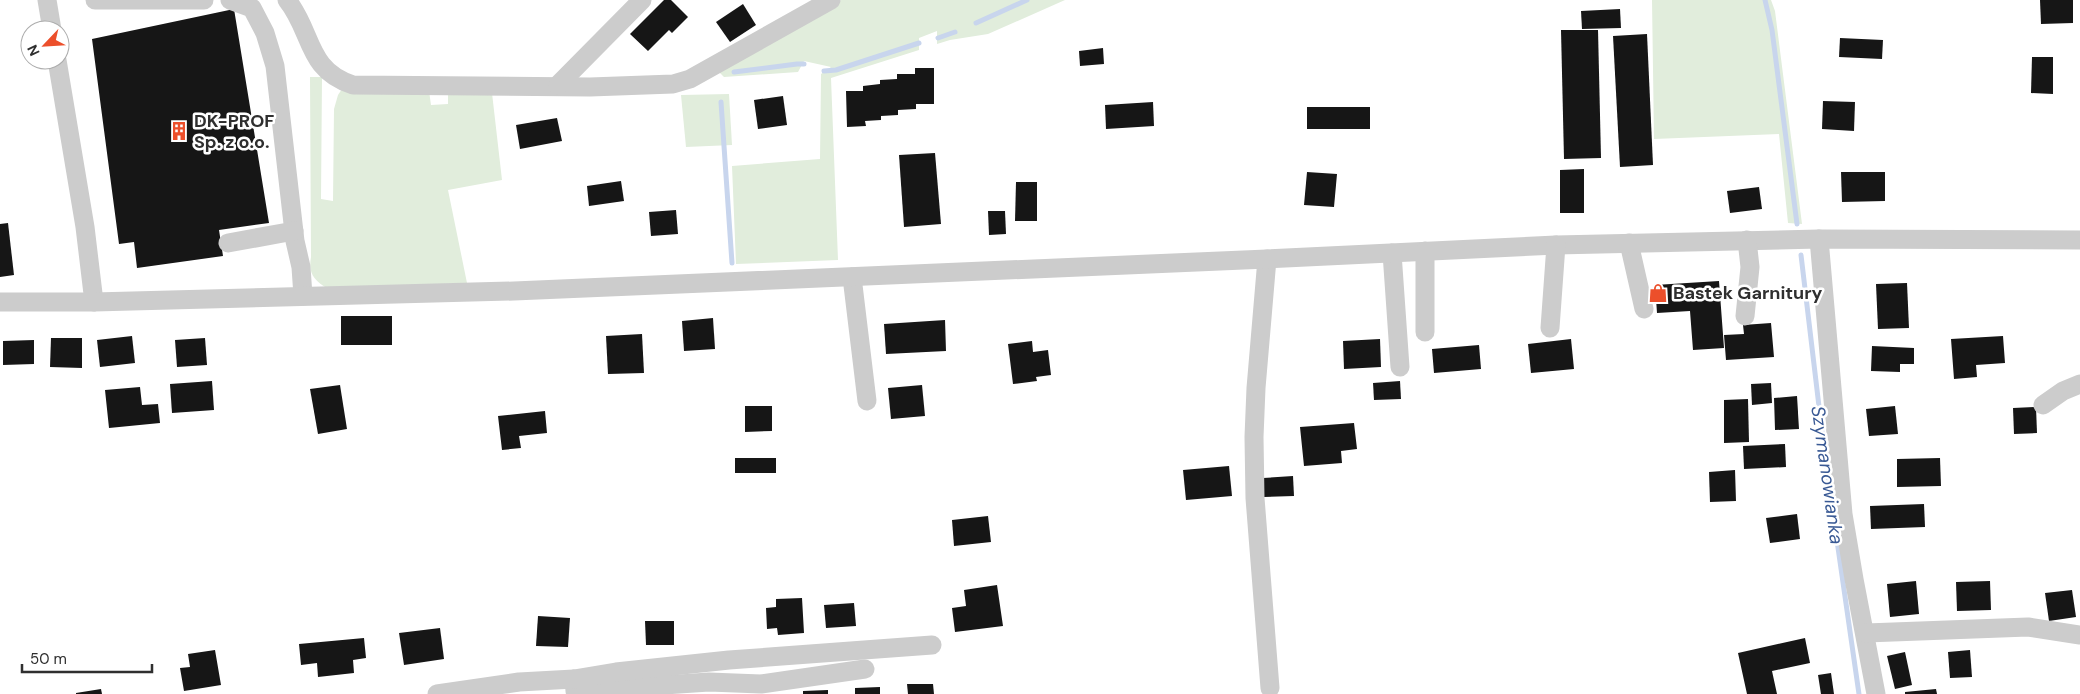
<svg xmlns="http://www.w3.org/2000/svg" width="2080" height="694" font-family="'DM Sans',sans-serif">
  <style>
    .green { fill: #e1eddc }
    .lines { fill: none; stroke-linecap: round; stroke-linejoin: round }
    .stream { stroke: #c8d5ed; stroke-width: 5 }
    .building { fill: #161616 }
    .minor { stroke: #ccc; stroke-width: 19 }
    .labels { text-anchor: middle; stroke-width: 5; stroke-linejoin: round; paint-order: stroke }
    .poi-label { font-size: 18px; font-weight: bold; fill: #2f2f2f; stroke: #fff; text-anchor: start }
    .water-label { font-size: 19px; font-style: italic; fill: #395994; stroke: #fff }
  </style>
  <rect width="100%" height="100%" fill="#fff"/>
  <g class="green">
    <polygon points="841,0 1065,0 988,34 950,40 937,44 937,31 919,38 919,50 831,78 838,260 736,264 732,166 820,159 821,74 831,67 804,61 798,72 724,77 719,72 718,67"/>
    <polygon points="1652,0 1771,0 1775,11 1802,224 1788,223 1779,134 1654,139"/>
    <path d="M310,77H322L321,199L333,201L334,109L338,95L342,89L429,91L431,105L448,104V92L492,93L502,180L448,190L467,283L328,289C314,280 308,274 311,257Z"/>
    <polygon points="729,94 732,145 686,147 681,95"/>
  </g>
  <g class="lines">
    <g class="stream">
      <polyline points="1765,0 1772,30 1797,224"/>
      <polyline points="976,23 1027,0"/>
      <polyline points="938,38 955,32"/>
      <polyline points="824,71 836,70 919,43"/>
      <polyline points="734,72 797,64 804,64"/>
      <polyline points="721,102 732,263"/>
      <polyline points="1801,255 1825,457 1859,694"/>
    </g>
  </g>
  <g class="building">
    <polygon points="664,0 671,0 688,17 672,33 669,30 648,51 630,34"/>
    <polygon points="2040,0 2073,0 2073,23 2041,24"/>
    <polygon points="743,4 756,25 730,42 716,22"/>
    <polygon points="234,9 269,223 219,230 223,256 137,268 134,242 119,244 92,39"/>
    <polygon points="1620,9 1621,28 1582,29 1581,11"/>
    <polygon points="1561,30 1598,30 1601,158 1564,159"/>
    <polygon points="1647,34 1653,165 1620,167 1613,36"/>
    <polygon points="1840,38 1883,40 1882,59 1839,57"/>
    <polygon points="1103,48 1104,64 1080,66 1079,51"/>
    <polygon points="2032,57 2053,57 2053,94 2031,93"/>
    <polygon points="915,68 934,68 934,104 916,104 916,109 898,110 898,115 881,116 881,120 865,121 866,126 847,127 846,91 863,91 863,86 880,84 880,80 897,79 897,74 915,74"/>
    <polygon points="783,96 787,125 758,129 754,100"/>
    <polygon points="1823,101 1855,102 1854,131 1822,129"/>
    <polygon points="1153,102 1154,126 1106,129 1105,105"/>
    <rect x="1307" y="107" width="63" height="22"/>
    <polygon points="557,118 562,141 520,149 516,125"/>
    <polygon points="935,153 941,224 904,227 899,155"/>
    <polygon points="1584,169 1584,213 1560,213 1560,170"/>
    <polygon points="1307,172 1337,174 1334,207 1304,205"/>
    <polygon points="1841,172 1885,172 1885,201 1842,202"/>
    <polygon points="621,181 624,201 589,206 587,186"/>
    <polygon points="1016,182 1037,182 1037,221 1015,221"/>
    <polygon points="1759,187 1762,209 1730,213 1727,191"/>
    <polygon points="676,210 678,234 651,236 649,212"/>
    <polygon points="988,211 1005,211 1006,234 989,235"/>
    <polygon points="8,223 14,275 0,277 0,224"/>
    <polygon points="1719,281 1724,348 1693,350 1690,311 1657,313 1655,285"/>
    <polygon points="1907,283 1909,328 1878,329 1876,284"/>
    <rect x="341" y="316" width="51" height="29"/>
    <polygon points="713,318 715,349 684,351 682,321"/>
    <polygon points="945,320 946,351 886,354 884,324"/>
    <polygon points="1771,323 1774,357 1726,360 1724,335 1744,334 1743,325"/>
    <polygon points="642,334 644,373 608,374 606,336"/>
    <polygon points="132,336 135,363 100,367 97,340"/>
    <polygon points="2003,336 2005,363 1976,365 1977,377 1954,379 1951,339"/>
    <polygon points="51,338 82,338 82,368 50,367"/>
    <polygon points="205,338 207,365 177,367 175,340"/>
    <polygon points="1380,339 1381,367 1344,369 1343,341"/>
    <polygon points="1571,339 1574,369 1531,373 1528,344"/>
    <polygon points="34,340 34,364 3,365 3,341"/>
    <polygon points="1032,341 1033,352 1048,350 1051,375 1036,377 1037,381 1013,384 1008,344"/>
    <polygon points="1479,345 1481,369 1434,373 1432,349"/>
    <polygon points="1872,346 1914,348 1914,364 1900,364 1900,372 1871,371"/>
    <polygon points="212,381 214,410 172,413 170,384"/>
    <polygon points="1400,381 1401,399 1374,400 1373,383"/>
    <polygon points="1771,383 1772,403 1752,405 1751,384"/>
    <polygon points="340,385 347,429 318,434 310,389"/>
    <polygon points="922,385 925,416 891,419 888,388"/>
    <polygon points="140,387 142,405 158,404 160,423 109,428 105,390"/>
    <polygon points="1797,396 1799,429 1775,430 1774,398"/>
    <polygon points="1748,399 1749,442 1724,443 1724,400"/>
    <polygon points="745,406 772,406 772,431 745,432"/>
    <polygon points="1895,406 1898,434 1869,436 1866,409"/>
    <polygon points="2036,407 2037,433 2014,434 2013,408"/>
    <polygon points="545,411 547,433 519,436 521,448 502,450 498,416"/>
    <polygon points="1354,423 1357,449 1341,451 1342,463 1304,466 1300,427"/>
    <polygon points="1785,444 1786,467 1744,469 1743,446"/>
    <rect x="735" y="458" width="41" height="15"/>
    <polygon points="1940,458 1941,486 1897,487 1897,459"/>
    <polygon points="1229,466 1232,496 1186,500 1183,470"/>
    <polygon points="1735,470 1736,501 1710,502 1709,472"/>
    <polygon points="1293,476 1294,496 1264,497 1263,478"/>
    <polygon points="1924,504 1925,527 1871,529 1870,506"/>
    <polygon points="1797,514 1800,539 1770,543 1766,518"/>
    <polygon points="988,516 991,542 954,546 952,520"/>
    <polygon points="1916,581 1919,614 1890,617 1887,584"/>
    <polygon points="1990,581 1991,610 1957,611 1956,582"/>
    <polygon points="997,585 1003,626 955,632 952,608 966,606 964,590"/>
    <polygon points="2072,590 2076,617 2049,621 2045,593"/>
    <polygon points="802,598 804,633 778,635 777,628 767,629 766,608 776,607 776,599"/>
    <polygon points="854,603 856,626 826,628 824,605"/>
    <polygon points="538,616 570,618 568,647 536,646"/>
    <polygon points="645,621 674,621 674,645 646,645"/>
    <polygon points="440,628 444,659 404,665 399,633"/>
    <polygon points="364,638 366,658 353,660 354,673 318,677 317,663 301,665 299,644"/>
    <polygon points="1805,638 1810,663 1772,671 1777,694 1747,694 1738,653"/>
    <polygon points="215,650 221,685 184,691 180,668 190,667 188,654"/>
    <polygon points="1970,650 1972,677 1950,678 1948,652"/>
    <polygon points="1905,652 1912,685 1895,689 1887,656"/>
    <polygon points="1831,673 1834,694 1821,694 1818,675"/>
    <polygon points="907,684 933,684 934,694 908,694"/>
    <polygon points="880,687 880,694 855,694 855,688"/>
    <polygon points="101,689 102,694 76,694 76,693"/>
    <polygon points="1936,689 1937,694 1905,694 1905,692"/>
    <polygon points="828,690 828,694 803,694 803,691"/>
  </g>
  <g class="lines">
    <g class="minor">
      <polyline points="47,0 52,30"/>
      <polyline points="95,0 204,0"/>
      <polyline points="230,0 252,8 265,33 275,66 295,241 301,267 303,296"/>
      <path d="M287,0C313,32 306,70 353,85L590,87L673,84L690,79L831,0"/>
      <polyline points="57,60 85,227 94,302"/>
      <polyline points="558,85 642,0"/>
      <polyline points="1819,239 1843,514 1854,579 1876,694"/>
      <polyline points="228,243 294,231"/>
      <polyline points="1629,243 1644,309"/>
      <polyline points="1392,253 1400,367"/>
      <polyline points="1267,259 1256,388 1254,437 1255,498 1270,688"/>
      <polyline points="852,277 867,401"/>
      <polyline points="0,302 94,302 514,291 1267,259 1556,245 1819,239 2080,240"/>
      <polyline points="1745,316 1750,267 1747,240"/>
      <polyline points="1550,328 1556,245"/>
      <polyline points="1425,332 1425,251"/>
      <polyline points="2043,405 2063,391 2080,384"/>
      <polyline points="1866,633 2028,627 2080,635"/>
      <polyline points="574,679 575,691 709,682 761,684 865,669"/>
      <polyline points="437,694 519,682 574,679 616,672 729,660 932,645"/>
    </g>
  </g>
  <defs>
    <g id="building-bare" transform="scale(1.5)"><path d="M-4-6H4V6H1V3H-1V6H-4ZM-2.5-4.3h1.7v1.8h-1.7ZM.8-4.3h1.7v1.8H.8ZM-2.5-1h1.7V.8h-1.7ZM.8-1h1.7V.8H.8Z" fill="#ec4f2b" stroke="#fff" stroke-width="2.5" paint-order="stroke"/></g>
    <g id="shop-bare" transform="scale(1.5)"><path d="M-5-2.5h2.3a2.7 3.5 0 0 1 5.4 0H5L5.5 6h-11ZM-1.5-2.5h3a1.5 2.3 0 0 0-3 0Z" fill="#ec4f2b" stroke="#fff" stroke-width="2.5" paint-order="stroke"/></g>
  </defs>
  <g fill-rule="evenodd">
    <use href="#building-bare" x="179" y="131"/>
    <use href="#shop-bare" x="1658" y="293"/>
  </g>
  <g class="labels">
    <g class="poi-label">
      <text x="194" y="127">DK-PROF<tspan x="194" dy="21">Sp. z o.o.</tspan></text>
      <text x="1673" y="299">Bastek Garnitury</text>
    </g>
    <g class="water-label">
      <text transform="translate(1828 475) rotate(82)" y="7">Szymanowianka</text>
    </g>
  </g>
  <g transform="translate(45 45) rotate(245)"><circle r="24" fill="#ffffff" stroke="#acacac"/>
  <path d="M0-4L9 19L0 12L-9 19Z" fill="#ec4f2b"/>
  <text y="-8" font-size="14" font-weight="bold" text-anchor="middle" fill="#2f2f2f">N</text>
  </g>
  <path d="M22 664v8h130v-8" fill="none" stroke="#2f2f2f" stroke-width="2.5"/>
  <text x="30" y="664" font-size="15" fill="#2f2f2f" stroke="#ffffff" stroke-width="4" paint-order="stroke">50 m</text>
</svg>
